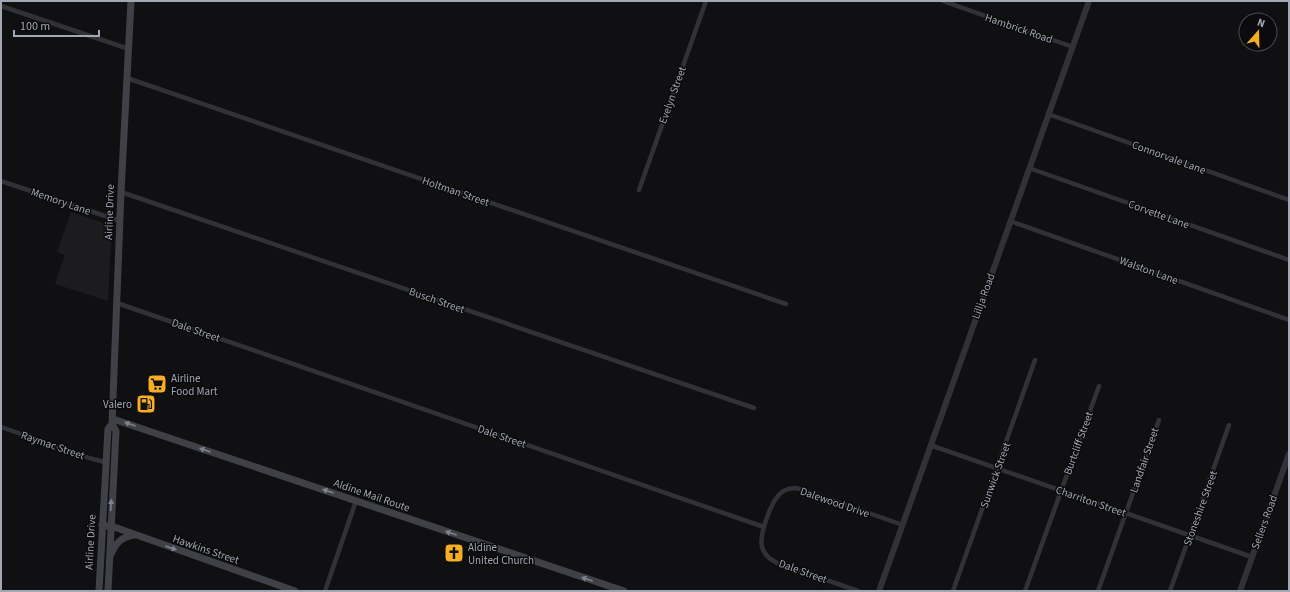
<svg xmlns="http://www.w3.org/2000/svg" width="1290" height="592" font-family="'Source Sans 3',sans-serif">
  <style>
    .built { fill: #1c1c1f }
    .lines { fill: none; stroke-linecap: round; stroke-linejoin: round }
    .minor { stroke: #313237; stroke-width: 4.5 }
    .tertiary { stroke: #313237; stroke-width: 6 }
    .secondary { stroke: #3f4147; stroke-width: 7 }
    .oneway { fill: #7f838d }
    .labels { text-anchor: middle; stroke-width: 3; stroke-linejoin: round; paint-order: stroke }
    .street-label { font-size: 11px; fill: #a1a7b3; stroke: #0b0b0d }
    .poi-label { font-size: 11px; fill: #a1a7b3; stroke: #0b0b0d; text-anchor: start }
  </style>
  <rect width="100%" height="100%" fill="#101012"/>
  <polygon class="built" points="71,212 112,226 108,301 55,284 65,255 57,252"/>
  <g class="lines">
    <g class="minor">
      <polyline points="943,1 1073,47"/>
      <polyline points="1,6 129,49"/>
      <polyline points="127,78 786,304"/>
      <polyline points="1048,114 1289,200"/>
      <polyline points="1029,168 1289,260"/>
      <polyline points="1,181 120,221"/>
      <polyline points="639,190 706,1"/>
      <polyline points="121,192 754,408"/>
      <polyline points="1010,221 1289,320"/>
      <polyline points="117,303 764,527"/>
      <polyline points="1,427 89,458 105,462"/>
      <polyline points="930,445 1252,557"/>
      <polyline points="325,591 356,501"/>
      <path d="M858,591L777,563C770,559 765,556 762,547C759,535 771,500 782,492C786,489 791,488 797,488L903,525"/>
      <polyline points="953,591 1035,360"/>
      <polyline points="1025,591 1099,386"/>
      <polyline points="1098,591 1159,420"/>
      <polyline points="1170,591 1229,425"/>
    </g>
    <g class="tertiary">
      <polyline points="879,591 1089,1"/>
      <polyline points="1240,591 1289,454"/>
    </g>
    <g class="secondary">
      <polyline points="113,419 624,591"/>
      <polyline points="102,525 117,528 295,591"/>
      <path d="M111,554C116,543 121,537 134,535"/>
      <polyline points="99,591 108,429 112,424"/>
      <polyline points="108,591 116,431 112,424 121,192 131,1"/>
    </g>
  </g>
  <defs><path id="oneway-solid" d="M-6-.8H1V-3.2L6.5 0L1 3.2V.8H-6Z"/></defs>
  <g class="oneway">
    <use href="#oneway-solid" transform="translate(130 424) rotate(-161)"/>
    <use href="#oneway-solid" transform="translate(205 450) rotate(-161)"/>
    <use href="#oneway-solid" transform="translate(328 491) rotate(-161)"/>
    <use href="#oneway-solid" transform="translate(111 505) rotate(-86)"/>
    <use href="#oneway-solid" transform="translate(451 533) rotate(-161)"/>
    <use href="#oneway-solid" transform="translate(171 548) rotate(19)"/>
    <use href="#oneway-solid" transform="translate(587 579) rotate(-161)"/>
  </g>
  <defs>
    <g id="supermarket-square" transform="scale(1)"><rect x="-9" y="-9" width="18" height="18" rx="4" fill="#f7ae23" stroke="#0b0b0d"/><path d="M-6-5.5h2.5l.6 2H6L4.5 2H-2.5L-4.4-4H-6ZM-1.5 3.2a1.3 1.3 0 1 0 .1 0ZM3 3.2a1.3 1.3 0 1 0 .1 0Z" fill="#111"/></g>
    <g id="fuel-square" transform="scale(1)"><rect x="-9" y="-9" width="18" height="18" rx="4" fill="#f7ae23" stroke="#0b0b0d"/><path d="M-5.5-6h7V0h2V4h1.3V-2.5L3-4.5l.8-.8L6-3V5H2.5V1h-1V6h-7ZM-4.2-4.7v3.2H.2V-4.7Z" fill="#111"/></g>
    <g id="church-square" transform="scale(1)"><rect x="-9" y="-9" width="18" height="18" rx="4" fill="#f7ae23" stroke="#0b0b0d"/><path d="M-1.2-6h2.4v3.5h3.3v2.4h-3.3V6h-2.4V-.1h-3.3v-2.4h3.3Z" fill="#111"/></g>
  </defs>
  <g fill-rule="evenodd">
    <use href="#supermarket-square" x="157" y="384"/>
    <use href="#fuel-square" x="146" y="404"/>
    <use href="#church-square" x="454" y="553"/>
  </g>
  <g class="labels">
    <g class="street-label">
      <text transform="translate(1019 28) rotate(19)" y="4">Hambrick Road</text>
      <text transform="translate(672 95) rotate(-70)" y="4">Evelyn Street</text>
      <text transform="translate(1169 157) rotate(20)" y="4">Connorvale Lane</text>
      <text transform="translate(456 191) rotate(19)" y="4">Holtman Street</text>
      <text transform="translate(61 201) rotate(19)" y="4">Memory Lane</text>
      <text transform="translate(109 212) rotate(-88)" y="4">Airline Drive</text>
      <text transform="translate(1159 214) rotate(20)" y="4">Corvette Lane</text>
      <text transform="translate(1149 270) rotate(20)" y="4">Walston Lane</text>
      <text transform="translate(983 296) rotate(-70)" y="4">Lillja Road</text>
      <text transform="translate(437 300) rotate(19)" y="4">Busch Street</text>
      <text transform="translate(196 330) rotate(19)" y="4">Dale Street</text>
      <text transform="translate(502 436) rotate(19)" y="4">Dale Street</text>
      <text transform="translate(1078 443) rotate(-70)" y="4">Burtcliff Street</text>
      <text transform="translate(53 445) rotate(19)" y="4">Raymac Street</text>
      <text transform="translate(1144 460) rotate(-71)" y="4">Landfair Street</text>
      <text transform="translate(995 475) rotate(-70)" y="4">Sunwick Street</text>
      <text transform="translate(372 495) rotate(19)" y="4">Aldine Mail Route</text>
      <text transform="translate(1091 501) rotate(19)" y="4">Charriton Street</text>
      <text transform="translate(835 502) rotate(19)" y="4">Dalewood Drive</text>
      <text transform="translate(1200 508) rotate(-70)" y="4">Stoneshire Street</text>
      <text transform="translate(1264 522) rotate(-70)" y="4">Sellers Road</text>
      <text transform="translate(90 542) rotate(-87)" y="4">Airline Drive</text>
      <text transform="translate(206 549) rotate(19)" y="4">Hawkins Street</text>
      <text transform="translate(803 571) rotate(20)" y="4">Dale Street</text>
    </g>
    <g class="poi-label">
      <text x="171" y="382">Airline<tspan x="171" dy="13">Food Mart</tspan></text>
      <text x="132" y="408" text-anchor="end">Valero</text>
      <text x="468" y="551">Aldine<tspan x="468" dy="13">United Church</tspan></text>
    </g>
  </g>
  <rect width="1290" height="592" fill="none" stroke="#a1a7b3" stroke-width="4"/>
  <g transform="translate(1258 32) rotate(20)"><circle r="19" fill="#0b0b0d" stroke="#47494f"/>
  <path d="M0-3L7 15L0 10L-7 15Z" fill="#f7ae23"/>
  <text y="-6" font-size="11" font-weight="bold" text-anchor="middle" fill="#a1a7b3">N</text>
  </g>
  <path d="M14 30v6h85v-6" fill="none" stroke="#a1a7b3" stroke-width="2"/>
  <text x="20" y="30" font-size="12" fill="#a1a7b3" stroke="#0b0b0d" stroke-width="3" paint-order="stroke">100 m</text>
</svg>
